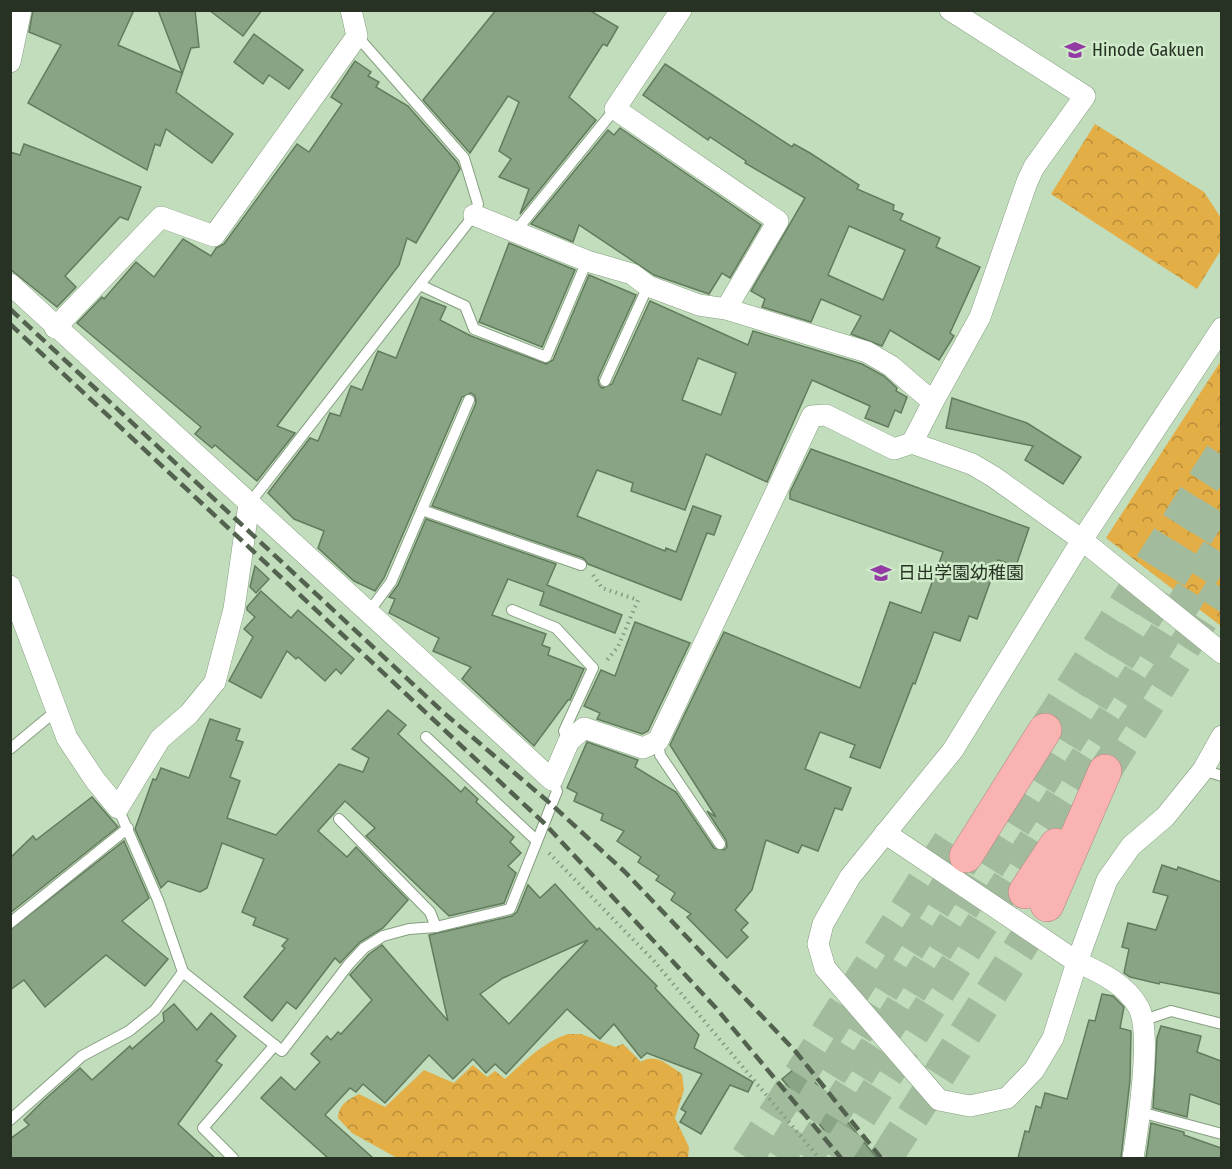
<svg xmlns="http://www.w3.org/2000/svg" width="1232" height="1169" font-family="'Fira Sans Condensed','Noto Sans JP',sans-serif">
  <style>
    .forest { fill: url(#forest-crowns) }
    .building { fill: #89a484; stroke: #627b5d; stroke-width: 1.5; fill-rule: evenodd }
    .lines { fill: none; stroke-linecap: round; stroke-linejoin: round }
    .highway-tunnel { stroke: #a2bb9d; stroke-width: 33; stroke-dasharray: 33 16; stroke-linecap: butt }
    .lane-casing { stroke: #859f80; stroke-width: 12 }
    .street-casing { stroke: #859f80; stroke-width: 22 }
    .highway-casing { stroke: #b08680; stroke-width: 34 }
    .path { stroke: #859a80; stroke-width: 4; stroke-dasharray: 1.5 4.5; stroke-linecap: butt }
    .lane { stroke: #fff; stroke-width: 10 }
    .street { stroke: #fff; stroke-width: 21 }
    .highway { stroke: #f9b3b1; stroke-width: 33 }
    .rail { stroke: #53624f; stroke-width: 4.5; stroke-dasharray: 12 6; stroke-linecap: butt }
    .labels { text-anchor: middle; stroke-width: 5; stroke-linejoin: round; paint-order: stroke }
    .poi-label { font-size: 18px; fill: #273225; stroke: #ceeac8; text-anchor: start }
  </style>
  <defs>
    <pattern id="forest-crowns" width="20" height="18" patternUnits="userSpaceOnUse" patternTransform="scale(1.5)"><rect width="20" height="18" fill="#e4ae46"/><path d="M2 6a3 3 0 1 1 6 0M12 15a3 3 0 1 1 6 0" fill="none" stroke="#b98e3a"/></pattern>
  </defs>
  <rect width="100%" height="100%" fill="#c1ddbb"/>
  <g class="forest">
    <polygon points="1095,124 1204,192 1221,218 1221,250 1197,289 1051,194"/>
    <polygon points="1221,361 1221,626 1106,538"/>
    <path d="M568,1034H581L615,1047L623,1044L641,1062C656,1052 669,1066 682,1074L684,1090L675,1118L689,1147L688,1158H397L352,1133L338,1118C339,1104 348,1100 359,1094L385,1107L424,1070L454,1083L473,1065L487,1077L495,1071L505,1079C524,1062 543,1042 568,1034Z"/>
  </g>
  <g class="building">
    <polygon points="33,10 134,10 118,45 182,73 158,10 195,10 199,47 191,48 176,92 233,134 212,163 166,129 160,146 155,144 147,170 28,103 61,45 29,32"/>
    <polygon points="209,10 262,10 243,36"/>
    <polygon points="496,10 589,10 618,27 607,46 603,44 569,97 596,120 520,214 529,189 499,177 511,159 499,151 519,102 508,96 470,153 423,100"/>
    <polygon points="254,34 303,70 289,89 269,75 263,84 234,62"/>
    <polygon points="355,61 371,72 368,76 379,82 376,87 408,106 457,162 460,169 416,243 407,238 399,265 277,426 295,433 257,481 215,445 212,448 195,434 201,427 77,323 102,297 104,299 136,262 154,277 183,239 211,256 216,248 224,244 297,144 309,152 342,104 331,97"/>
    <path d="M665,64L792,147L794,144L810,153L859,185L857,189L894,205L893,210L903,214L900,220L940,238L936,247L980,267L950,333L954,336L939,360L890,330L882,346L851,334L861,316L821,299L811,322L762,307L765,299L751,291L805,198L745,163L746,161L710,137L708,140L643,95ZM849,226L905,250L883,300L828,275Z"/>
    <polygon points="620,128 761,225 730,278 722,273 709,294 654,275 579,225 573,242 531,224 608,130 614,135"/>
    <polygon points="24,144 141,187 128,220 120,217 65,276 76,287 57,307 10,269 10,152 20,155"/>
    <polygon points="509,243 575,270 542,347 479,322"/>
    <path d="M589,275L636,295L598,378L599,385L602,388L612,384L650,301L748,345L753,331L862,364L884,376L897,388L896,391L907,397L901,413L895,410L888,427L865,418L870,406L812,380L767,482L706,454L685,510L631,491L633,483L597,470L577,516L665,551L666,548L676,552L693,506L721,516L714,535L707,533L681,600L588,564L583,558L432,506L476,403L475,396L471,393L462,397L384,578L375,591L354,581L318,548L324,531L294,519L268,493L310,438L318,441L330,413L340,416L351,386L362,390L378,351L396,358L421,297L446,307L440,320L471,336L546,364L553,360ZM698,358L736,373L721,415L682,400Z"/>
    <polygon points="952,398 1027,423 1081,457 1063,484 1025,460 1033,446 946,428"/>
    <polygon points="811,449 1029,528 1016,566 998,560 977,619 969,616 960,641 934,632 915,684 913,683 880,768 850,757 855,745 820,732 805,769 851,788 842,810 835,808 818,851 802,845 798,853 766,840 752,890 735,910 748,923 741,930 748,937 727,958 687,917 691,914 671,900 675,893 656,880 659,876 638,862 641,857 617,841 624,831 601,820 603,814 574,801 577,793 567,788 587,742 638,760 635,767 676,792 714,848 724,850 727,847 726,840 707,811 716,817 670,745 724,632 860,688 890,602 921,613 943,552 790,499 790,492"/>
    <polygon points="426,519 556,564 547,585 622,615 615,633 540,605 544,592 508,579 492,615 546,634 542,645 550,648 548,655 584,669 570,700 568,700 534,746 462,679 471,667 433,651 439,638 389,613 395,599 389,597 398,585"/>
    <polygon points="255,566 269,579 256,593 250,587"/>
    <polygon points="261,591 291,618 298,610 354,659 341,674 336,669 325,681 298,657 296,659 287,651 261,698 229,681 253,637 244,629 255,617 247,610 247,607"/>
    <polygon points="635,622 690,643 648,731 642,734 597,719 600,713 584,706 601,670 615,676"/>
    <polygon points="388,710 406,725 398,734 461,792 465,787 478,799 476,802 514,837 510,842 521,853 508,866 516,873 504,903 449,916 366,836 375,828 345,801 318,831 347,857 356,847 408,900 383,928 360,942 340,963 335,958 296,1009 287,1002 272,1021 244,997 285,948 282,946 288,939 253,925 256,918 242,912 264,859 222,843 207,888 200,892 168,881 161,888 135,829 153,779 156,780 161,768 189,778 210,719 240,729 236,740 243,742 230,777 240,781 227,818 276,835 339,764 363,772 369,758 352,749"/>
    <polygon points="92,797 118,827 10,913 10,858 33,836 36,840"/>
    <polygon points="124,841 149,898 122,921 168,959 145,986 106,955 45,1007 24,980 10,990 10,930"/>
    <polygon points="1162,865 1177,870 1178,867 1221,882 1221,994 1160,982 1159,984 1130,977 1124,973 1129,949 1122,947 1128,923 1156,930 1168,896 1153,892"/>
    <path d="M555,884L597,930L599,928L657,986L655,988L699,1035L694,1048L753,1082L748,1092L730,1085L701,1134L680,1122L686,1112L681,1109L702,1074L647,1053L641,1058L614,1024L600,1039L567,1009L506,1074L495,1064L486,1073L473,1059L453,1079L429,1055L385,1103L363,1084L356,1092L350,1088L325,1115L373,1158H328L261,1098L281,1077L295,1090L320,1062L311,1054L327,1036L331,1040L338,1032L341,1034L372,1000L350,975L369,954L382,945L448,1021L429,935L512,916L517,912L528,885L540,898ZM588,940L509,1024L480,994L503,978Z"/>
    <polygon points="1102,994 1113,996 1124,1007 1120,1028 1131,1031 1130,1080 1121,1158 1018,1158 1025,1131 1029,1132 1036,1106 1041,1108 1045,1093 1067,1099 1089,1020 1095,1021"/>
    <polygon points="174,1004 197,1030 211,1013 236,1036 216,1061 222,1065 178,1124 215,1158 10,1158 10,1139 29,1125 24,1120 43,1101 80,1068 92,1080 130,1046 132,1049 164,1021 163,1013"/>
    <polygon points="1161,1026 1201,1036 1197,1052 1221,1061 1221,1105 1190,1094 1187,1117 1153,1108 1157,1038"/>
    <polygon points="800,1064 877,1158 847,1158 782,1079"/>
    <polygon points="1151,1123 1184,1132 1184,1135 1221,1148 1221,1158 1146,1158"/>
  </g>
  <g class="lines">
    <g class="highway-tunnel">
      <polyline points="1045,730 1222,453"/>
      <polyline points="1105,771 1222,588"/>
      <polyline points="747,1158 949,842"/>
      <polyline points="779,1158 966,856"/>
      <polyline points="806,1158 1222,495"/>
      <polyline points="834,1158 1222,543"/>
      <polyline points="886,1158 1047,905"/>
    </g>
    <g class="lane-casing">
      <g id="lane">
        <polyline points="515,232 615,109"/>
        <polyline points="420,285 465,306 474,329 546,357 587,261"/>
        <polyline points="605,381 648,286"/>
        <polyline points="249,504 474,215 478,204 464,158 357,36"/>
        <polyline points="422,510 581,565"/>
        <polyline points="512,610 556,628 593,668 564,731 569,741"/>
        <polyline points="368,613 391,582 469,400"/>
        <polyline points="426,737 536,840"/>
        <polyline points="658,741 660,755 720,844"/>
        <polyline points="10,749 57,710"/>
        <polyline points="1203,770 1222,776"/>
        <polyline points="339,819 430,912 436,927"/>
        <polyline points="10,923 128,828"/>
        <polyline points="183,972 282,1051 349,964 364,948 383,936 409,929 436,927 510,909 557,791 552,780"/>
        <polyline points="1144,1020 1171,1011 1222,1024"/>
        <polyline points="1140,1112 1222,1134"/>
        <polyline points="10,1120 82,1056 129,1031 155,1010 183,972 158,900 118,808"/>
        <polyline points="233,1158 203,1128 275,1045"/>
      </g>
    </g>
    <g class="street-casing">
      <g id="street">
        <polyline points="681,10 615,109 778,221 726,309"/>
        <polyline points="10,62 21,10"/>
        <polyline points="474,215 587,261 632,274 648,286 699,305 726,309 867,352 891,366 933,402 912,443"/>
        <polyline points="10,284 552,780 569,741 584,728 643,748 658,741 812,416 826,415 894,449 912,443 972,464 994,477 1082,540 1222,653"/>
        <polyline points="55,328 161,217 214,236 357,36 351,10"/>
        <polyline points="933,402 980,317 1027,182 1034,167 1085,96 950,10"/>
        <polyline points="10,586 67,738 95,780 118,808 160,739 189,714 215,682 234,609 249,504"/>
        <polyline points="885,833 1077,962 1053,1038 1034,1070 1007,1098 970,1106 939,1100 825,968 818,944 823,924 850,877 953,750 1082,540 1222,328"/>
        <path d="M1133,1158C1138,1127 1152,1034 1139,1008C1127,985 1100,972 1077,962L1107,880L1131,846L1165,817L1203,770L1222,736"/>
      </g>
    </g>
    <g class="highway-casing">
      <g id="highway">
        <polyline points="966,856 1045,730"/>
        <polyline points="1025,892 1056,845"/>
        <polyline points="1047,905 1105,771"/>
      </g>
    </g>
    <g class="path">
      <polyline points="593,575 602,588 638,600 618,647 607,660"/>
      <polyline points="549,853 654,961 819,1158"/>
    </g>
    <use href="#lane" class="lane"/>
    <use href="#street" class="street"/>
    <use href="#highway" class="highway"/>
    <g class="rail">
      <polyline points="10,309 444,713 551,804 625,872 796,1052 881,1158"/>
      <polyline points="10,324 544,823 716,1008 841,1158"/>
    </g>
  </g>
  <defs>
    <g id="school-bare" transform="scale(1.62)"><path d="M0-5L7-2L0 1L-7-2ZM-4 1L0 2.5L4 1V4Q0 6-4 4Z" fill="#943aa5" stroke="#ceeac8" stroke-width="2.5" paint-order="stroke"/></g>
  </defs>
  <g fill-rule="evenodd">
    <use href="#school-bare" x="1075" y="50"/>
    <use href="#school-bare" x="881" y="573"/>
  </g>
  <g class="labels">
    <g class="poi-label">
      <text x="1092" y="56">Hinode Gakuen</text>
      <text x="898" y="579">日出学園幼稚園</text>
    </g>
  </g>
  <rect width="1232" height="1169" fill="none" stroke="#273225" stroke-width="24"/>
</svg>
